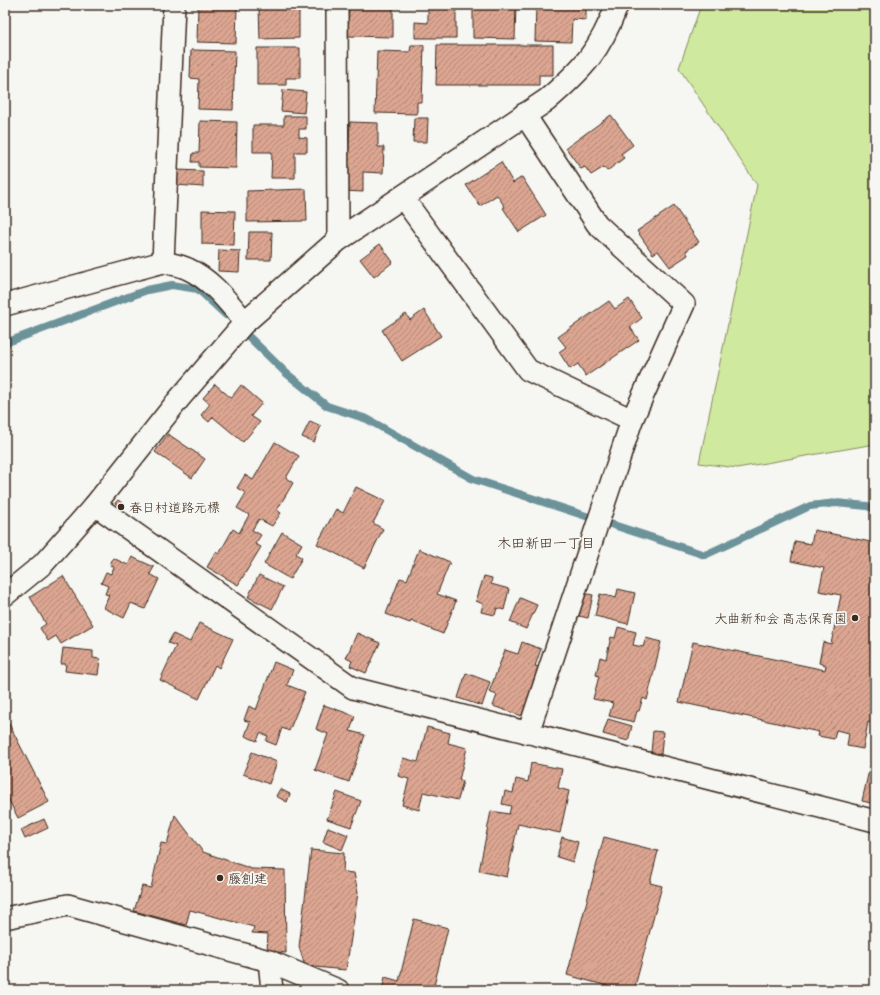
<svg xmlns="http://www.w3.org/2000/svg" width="880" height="995" font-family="Pangolin,'Klee One',sans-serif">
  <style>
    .garden { fill: #cfe99f; stroke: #858a5e }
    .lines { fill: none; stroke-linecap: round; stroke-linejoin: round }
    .stream { stroke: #6c929a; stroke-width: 8 }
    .building { fill: url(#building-hatch); stroke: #3b2a1e }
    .minor-casing { stroke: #3b2a1e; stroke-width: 24 }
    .tertiary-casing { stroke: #3b2a1e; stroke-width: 25 }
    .minor { stroke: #f6f6f2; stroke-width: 21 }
    .tertiary { stroke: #f6f6f2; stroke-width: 22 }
    .poi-dot { fill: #3b2a1e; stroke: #f6f6f2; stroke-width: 1.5 }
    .labels { text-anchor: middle; stroke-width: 3.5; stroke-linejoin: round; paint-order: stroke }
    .poi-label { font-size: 13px; fill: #3b2a1e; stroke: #f6f6f2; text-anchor: start }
    .neighbourhood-label { font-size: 14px; fill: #3b2a1e; stroke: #f6f6f2 }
  </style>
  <defs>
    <pattern id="building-hatch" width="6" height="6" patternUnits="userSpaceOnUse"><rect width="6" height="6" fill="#dba591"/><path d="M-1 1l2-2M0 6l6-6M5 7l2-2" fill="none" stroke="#b38776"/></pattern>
  </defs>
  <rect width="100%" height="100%" fill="#f6f6f2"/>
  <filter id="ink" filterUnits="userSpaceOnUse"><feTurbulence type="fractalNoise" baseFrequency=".025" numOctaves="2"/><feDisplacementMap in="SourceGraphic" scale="8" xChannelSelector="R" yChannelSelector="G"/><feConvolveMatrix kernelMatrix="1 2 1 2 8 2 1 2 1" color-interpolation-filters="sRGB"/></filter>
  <g filter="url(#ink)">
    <polygon class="garden" points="701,5 875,5 875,444 737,468 699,463 757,185 679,68"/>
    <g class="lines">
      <g class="stream">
        <polyline points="240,328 286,373 327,406 367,419 473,479 705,555 810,506 836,503 867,506 875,509"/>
        <polyline points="5,343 147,290 172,285 198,289 226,315"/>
      </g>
    </g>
    <g class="building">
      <polygon points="198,5 237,5 236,43 197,42"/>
      <polygon points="264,5 299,5 299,38 260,39 259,7 264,7"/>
      <polygon points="349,5 393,5 393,37 348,36"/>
      <rect x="398" y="5" width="21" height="2"/>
      <polygon points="425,5 456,5 456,38 415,38 415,22 428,23 428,7 425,7"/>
      <polygon points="473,5 516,5 515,39 473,38"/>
      <polygon points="536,5 586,5 586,20 572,19 571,42 535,41"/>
      <polygon points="411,45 424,45 422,102 417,102 417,114 375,113 377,51 410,52"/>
      <polygon points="437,45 553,45 553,75 539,75 539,85 436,85"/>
      <polygon points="257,48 300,48 300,78 286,78 286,85 257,85"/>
      <polygon points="191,50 235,51 233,110 198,109 199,79 190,78"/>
      <polygon points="283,90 306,92 304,113 281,111"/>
      <polygon points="611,115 633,145 621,154 624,158 607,171 604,167 591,175 585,167 581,169 566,148"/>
      <polygon points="284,116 306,116 306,129 299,129 299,137 307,138 307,152 295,152 295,178 271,178 272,152 253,152 253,125 284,125"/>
      <polygon points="414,118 428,118 427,142 413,142"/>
      <polygon points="200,121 237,122 236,168 199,167 199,162 192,162 193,153 199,153"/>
      <polygon points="350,122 378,123 378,147 384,147 383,173 363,172 363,192 343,191 344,165 348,166"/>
      <polygon points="501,162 513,183 522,177 546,215 519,232 503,208 505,207 497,195 480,206 466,185"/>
      <polygon points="177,170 203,171 203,187 176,185"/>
      <polygon points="306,189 307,221 247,222 247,191"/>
      <polygon points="674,206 699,242 686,251 688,255 670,267 658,251 653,254 637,231"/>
      <polygon points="202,210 235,211 234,245 202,244"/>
      <polygon points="249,232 272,232 271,260 248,260"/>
      <polygon points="380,244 393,262 374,277 360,259"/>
      <polygon points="219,250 240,251 239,272 218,271"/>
      <polygon points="629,299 642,318 630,327 639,340 586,376 578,364 570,369 559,352 566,347 558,337 609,301 615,309"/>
      <polygon points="424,310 441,336 402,361 382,330 406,314 410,320"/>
      <polygon points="215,384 231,398 241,385 262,403 251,416 260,422 243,442 213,417 209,422 201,415 210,404 203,398"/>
      <polygon points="310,421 321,426 314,442 302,437"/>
      <polygon points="168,434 205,459 192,478 155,452"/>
      <polygon points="275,442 299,456 286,478 293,483 277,510 281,513 272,526 259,519 252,530 261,535 255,544 261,547 238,585 207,567 216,552 219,554 233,529 239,533 249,515 237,508 246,493 237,488 245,475 253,480"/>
      <polygon points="356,487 385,501 373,523 383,529 364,568 317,544 336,509 343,513"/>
      <polygon points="118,500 122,503 119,506 115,503"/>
      <polygon points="814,530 875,543 875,704 871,723 868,722 863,749 847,746 849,733 836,730 834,739 818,736 819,732 679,702 693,642 825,670 826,665 819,663 823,642 831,644 841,595 819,591 824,568 791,561 795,541 811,544"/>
      <polygon points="282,532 302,544 296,554 302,558 290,579 264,564"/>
      <polygon points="419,549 450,562 437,594 456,601 443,634 411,621 410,623 386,614 400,578 407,580"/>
      <polygon points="132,557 154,567 150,574 159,579 145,609 131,603 124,618 104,608 109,595 105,594 108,586 101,583 106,572 111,574 114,567 110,565 113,558 128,565"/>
      <polygon points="259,575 283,587 272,609 248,597"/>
      <polygon points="63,576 93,625 61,644 56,636 48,641 40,628 46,624 30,597"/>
      <polygon points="484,576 492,578 491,584 509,589 504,610 497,608 495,615 481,612 483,604 476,601"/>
      <polygon points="618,589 635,593 628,624 595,616 600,594 616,598"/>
      <polygon points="583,593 593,595 588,618 579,616"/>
      <polygon points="520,598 537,605 526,629 510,622"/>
      <polygon points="199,623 233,639 219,668 215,665 199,699 160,680 176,646 168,643 173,634 190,642"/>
      <polygon points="618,627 636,632 633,645 643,647 646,638 661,642 647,700 643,698 639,711 637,711 634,722 609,716 613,703 593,699 599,676 596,675 600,657 606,659 611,637 615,638"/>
      <polygon points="357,633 380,643 366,673 350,666 352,661 346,658"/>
      <polygon points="522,642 541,649 535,666 543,668 525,717 493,706 497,695 489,692 505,650 518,654"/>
      <polygon points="63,648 93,651 93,658 100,659 98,675 65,671 66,664 61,664"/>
      <polygon points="274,662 293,670 287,685 305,692 289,731 282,728 276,745 266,741 268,736 260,733 257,741 245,736 250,722 244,720 249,706 256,710"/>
      <polygon points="466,673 490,682 482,706 458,698"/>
      <polygon points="324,705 355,716 350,731 365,735 349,782 315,770 328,734 316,729"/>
      <polygon points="5,716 49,802 18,818 5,793"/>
      <polygon points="608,719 632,726 628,741 603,734"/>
      <polygon points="427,727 450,733 448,743 467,748 459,780 463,781 458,800 423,792 419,810 402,805 409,779 398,776 403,758 418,762"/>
      <polygon points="653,731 663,732 661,754 651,753"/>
      <polygon points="252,752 277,762 269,784 243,774"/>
      <polygon points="531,763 562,769 558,788 569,791 560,833 518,824 507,877 479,871 491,811 509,814 511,806 502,804 505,791 513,793 516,779 528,782"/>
      <polygon points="870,766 875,767 875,804 862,801"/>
      <polygon points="280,789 290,794 287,802 276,796"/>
      <polygon points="337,792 361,801 351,827 327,819"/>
      <polygon points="175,815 203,852 252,869 285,870 286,953 267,951 268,934 252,933 254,927 190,910 186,925 134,911 142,886 151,888 161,843 167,844"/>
      <polygon points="44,819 48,828 25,839 21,830"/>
      <polygon points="328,827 348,835 342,850 323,842"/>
      <polygon points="562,837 578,842 573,862 557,857"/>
      <polygon points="604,837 658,851 650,883 662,886 634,990 622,990 567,975"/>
      <polygon points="311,850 344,853 343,872 354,873 358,893 346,970 305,966 299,947"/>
      <polygon points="414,919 448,928 433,990 382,990 385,977 399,981"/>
    </g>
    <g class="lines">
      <g class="minor-casing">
        <g id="minor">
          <polyline points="337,5 338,240"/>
          <polyline points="524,114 597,224 684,304 632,420 528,733"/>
          <polyline points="403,198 528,370 632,420"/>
          <polyline points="5,305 163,262"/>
          <polyline points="95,505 353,688 875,821"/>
          <path d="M5,595L43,564L95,505L179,399L245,322C228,302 212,280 188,269C180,265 171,264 163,262L174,5"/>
          <polyline points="5,918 68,905 269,961 338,990"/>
          <polyline points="269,961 272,990"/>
        </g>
      </g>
      <g class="tertiary-casing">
        <path id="tertiary" d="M245,322L338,240L547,100C583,69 600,51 617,5"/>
      </g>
      <use href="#minor" class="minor"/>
      <use href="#tertiary" class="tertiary"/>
    </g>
  </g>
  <g class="poi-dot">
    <circle cx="121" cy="507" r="4"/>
    <circle cx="855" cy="618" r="4"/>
    <circle cx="220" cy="878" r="4"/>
  </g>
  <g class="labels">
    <g class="poi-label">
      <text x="129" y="512">春日村道路元標</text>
      <text x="847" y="623" text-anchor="end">大曲新和会 高志保育園</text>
      <text x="228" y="883">藤創建</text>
    </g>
    <g class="neighbourhood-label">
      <text x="546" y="548">木田新田一丁目</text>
    </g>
  </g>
  <rect width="880" height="995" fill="none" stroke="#f6f6f2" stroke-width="20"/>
  <rect x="10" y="10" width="860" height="975" fill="none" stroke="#3b2a1e" stroke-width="1.5" filter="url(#ink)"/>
</svg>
